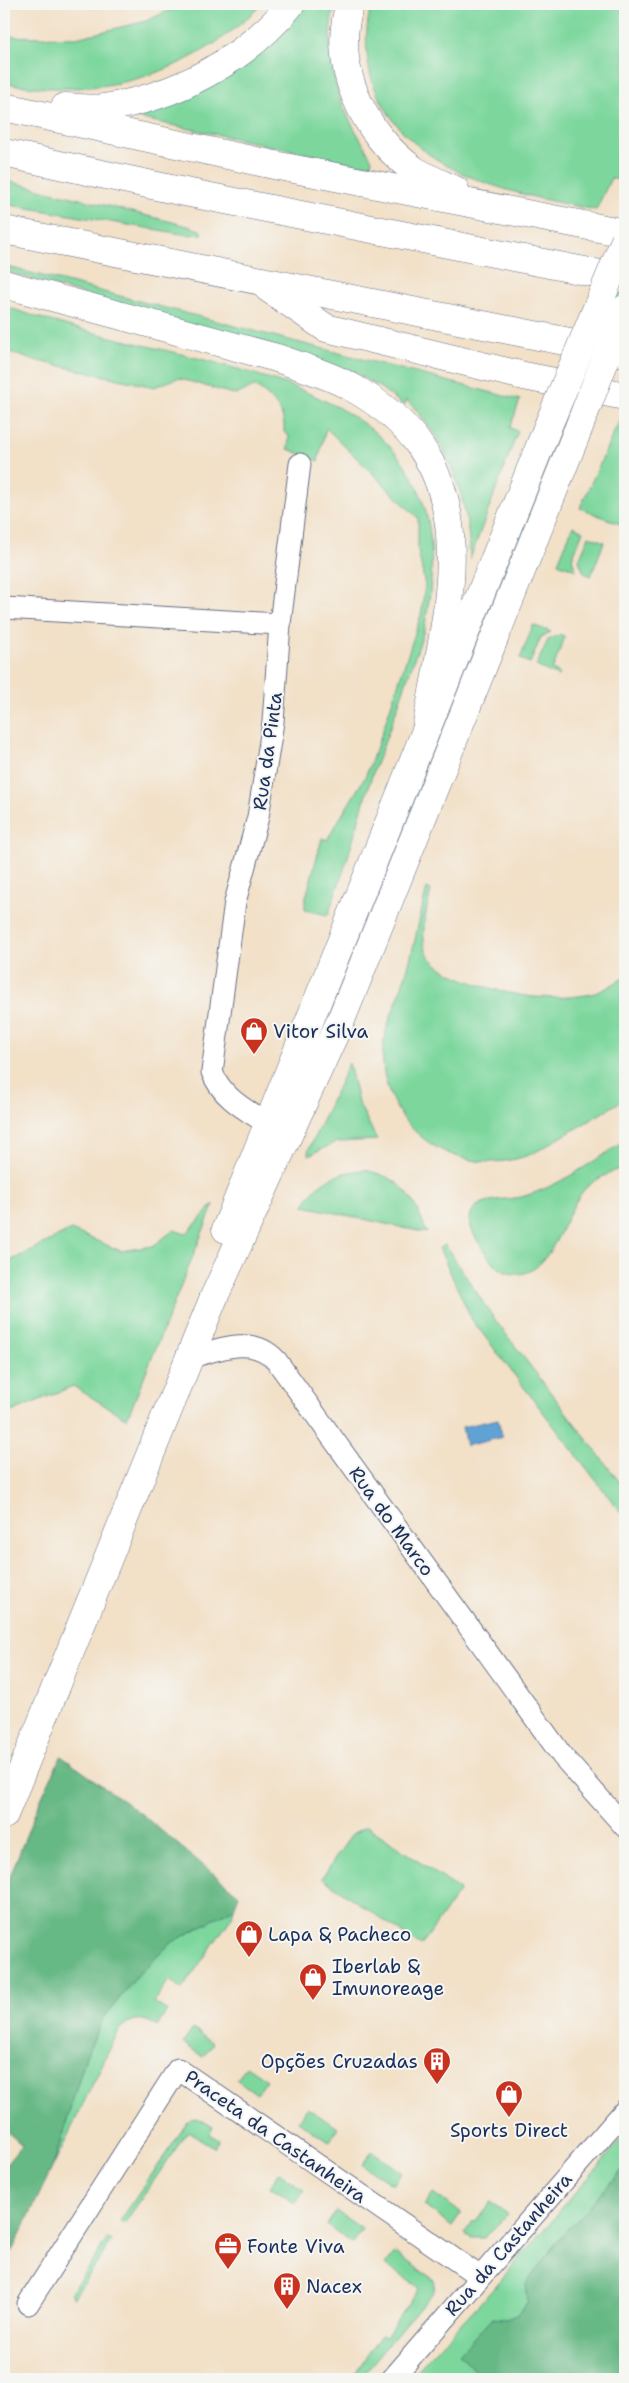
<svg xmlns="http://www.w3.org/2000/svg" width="629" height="2383" font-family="'Shantell Sans',sans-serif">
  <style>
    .green { fill: #7dd79d; stroke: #4c837e }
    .forest { fill: #66b884; stroke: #407471 }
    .water { fill: #61a2d4; stroke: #3e6899 }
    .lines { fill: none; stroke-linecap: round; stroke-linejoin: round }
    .minor-casing { stroke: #666d83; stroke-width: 23 }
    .primary-casing { stroke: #666d83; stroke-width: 29 }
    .trunk-casing { stroke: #666d83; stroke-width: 29 }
    .motorway-casing { stroke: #666d83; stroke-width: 29 }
    .minor { stroke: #fff; stroke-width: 21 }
    .primary { stroke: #fff; stroke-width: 28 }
    .trunk { stroke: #fff; stroke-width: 28 }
    .motorway { stroke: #fff; stroke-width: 28 }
    .trunk-bridge-casing { stroke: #666d83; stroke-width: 29; stroke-linecap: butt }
    .trunk-bridge { stroke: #fff; stroke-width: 28 }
    .labels { text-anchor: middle; stroke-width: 4; stroke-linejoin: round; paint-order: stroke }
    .street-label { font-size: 19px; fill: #1b2f5e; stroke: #f6f6f2 }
    .poi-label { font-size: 19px; fill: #1b2f5e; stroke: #f6f6f2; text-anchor: start }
  </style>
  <rect width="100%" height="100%" fill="#f6f6f2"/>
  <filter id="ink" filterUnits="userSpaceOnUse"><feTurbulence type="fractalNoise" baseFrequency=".02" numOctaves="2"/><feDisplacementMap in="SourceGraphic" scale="10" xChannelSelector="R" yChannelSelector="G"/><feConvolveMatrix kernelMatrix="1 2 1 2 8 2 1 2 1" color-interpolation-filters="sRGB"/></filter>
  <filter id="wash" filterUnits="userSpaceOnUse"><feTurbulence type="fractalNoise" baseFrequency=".0096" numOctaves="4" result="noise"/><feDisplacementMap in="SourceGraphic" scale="20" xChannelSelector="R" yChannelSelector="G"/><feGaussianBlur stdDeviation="1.12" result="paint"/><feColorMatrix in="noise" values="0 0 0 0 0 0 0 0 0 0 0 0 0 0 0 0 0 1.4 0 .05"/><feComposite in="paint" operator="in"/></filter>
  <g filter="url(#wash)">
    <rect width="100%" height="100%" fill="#f2e0c7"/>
    <g class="green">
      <path d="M183,4H262C191,76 102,100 4,83V36L76,38L146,21Z"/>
      <path d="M306,4H335C326,36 330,75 343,106C351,125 363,142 372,160L371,164H357L133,117L288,24Z"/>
      <path d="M372,4H625V164L619,180L611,178L596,210C515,194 416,177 377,93C365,66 363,33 372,4Z"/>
      <polygon points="4,180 188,226 200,230 202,234 188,235 4,204"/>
      <path d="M4,266L520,400L510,428L518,431L470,559C469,500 449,443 407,400L404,406L381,388L355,373L4,271Z"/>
      <polygon points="625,266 625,284 490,628 295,1094"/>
      <path d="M4,306C93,338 188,351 277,381C404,425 452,494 424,629C421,642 415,655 411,668C400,701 388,734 375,767C365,794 359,822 350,850C344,872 335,893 328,915L305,910V901L322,838L327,840L365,777L381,736L421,615L425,585L418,550V518L326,428L318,461L288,449L289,436L284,432C286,412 271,396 254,386L236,395L178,378L154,387L29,359L4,350Z"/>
      <polygon points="619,421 625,422 625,526 580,508"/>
      <polygon points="573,526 583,531 572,559 576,570 558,563"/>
      <polygon points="589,536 604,542 591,576 584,573 579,560"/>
      <polygon points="533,625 551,632 541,637 530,663 520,659"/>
      <polygon points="558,635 565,637 552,670 559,673 558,676 536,666 548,640"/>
      <path d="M427,888L431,890C427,908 420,932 426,950C434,977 509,995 534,997C553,998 576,998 595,993C605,990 616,982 625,977V1099C605,1111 584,1124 563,1136C550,1143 537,1153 523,1157C452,1179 378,1124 383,1049C385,1024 397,1004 404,980C414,950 419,918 427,888Z"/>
      <polygon points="349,1063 358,1102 377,1140 337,1142 309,1155 308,1151"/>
      <path d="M625,1141V1166C611,1173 593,1179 583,1191C564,1214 550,1278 514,1274C503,1273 495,1266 489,1258C482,1247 471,1234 470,1222C468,1196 505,1201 521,1197C559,1187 593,1161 625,1141Z"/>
      <path d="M364,1170C405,1178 413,1198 427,1233L304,1206C315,1181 338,1172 364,1170Z"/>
      <polygon points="214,1204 127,1419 73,1386 4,1415 4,1264 71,1230 121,1251 153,1246 174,1230 186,1234"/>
      <polygon points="445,1245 495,1320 625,1489 625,1518 472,1320 439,1248"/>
      <polygon points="367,1826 460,1890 421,1946 322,1878 352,1834"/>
      <path d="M234,1908L232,1917L182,1989L169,1980L154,2002L167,2011L157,2026C143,2017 131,2017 119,2030L53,2166L86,2056L103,2019L138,1975L171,1943Z"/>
      <polygon points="193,2029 213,2043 203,2057 183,2043"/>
      <polygon points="246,2066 267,2080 257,2094 237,2080"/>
      <polygon points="307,2108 338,2128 328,2142 298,2121"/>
      <polygon points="194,2119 203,2121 213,2127 209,2134 219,2140 214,2148 188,2131 124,2224 120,2221 187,2123"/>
      <polygon points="625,2135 625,2167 556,2243 526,2284 528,2301 519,2314 506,2319 459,2353 483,2379 409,2379 493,2289"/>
      <polygon points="372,2151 402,2172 393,2185 362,2165"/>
      <polygon points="279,2172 304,2190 295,2203 270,2187"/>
      <polygon points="433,2193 461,2213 452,2226 424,2206"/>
      <polygon points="490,2202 508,2214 484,2238 472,2238 464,2234 473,2221 476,2222"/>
      <polygon points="336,2211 362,2229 352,2243 327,2225"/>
      <polygon points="108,2238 112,2241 74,2297 70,2294"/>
      <polygon points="395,2253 433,2279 435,2283 434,2291 359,2379 351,2379 381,2335 386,2337 419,2288 386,2265"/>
    </g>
    <g class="forest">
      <polygon points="61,1756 140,1813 239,1895 234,1908 171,1943 138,1975 103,2019 86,2056 53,2166 4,2268 4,2167 22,2145 4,2129 4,1892 36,1810"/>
      <polygon points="625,2167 625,2379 483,2379 459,2353 492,2318 506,2319 519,2314 528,2301 526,2284 556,2243"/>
    </g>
    <polygon class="water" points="498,1419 502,1437 466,1446 462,1427"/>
  </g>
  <g filter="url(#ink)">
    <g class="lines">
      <g class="minor-casing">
        <g id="minor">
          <path d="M4,608L280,624L273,722L258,817L235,902L212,1072C222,1098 246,1110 268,1124"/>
          <polyline points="280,624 300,464"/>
          <path d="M189,1358C217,1350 252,1334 276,1360L563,1757L625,1827"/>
          <polyline points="28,2304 178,2069 479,2276"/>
          <polyline points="392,2379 625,2110"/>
        </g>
      </g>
      <g class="primary-casing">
        <polyline id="primary" points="4,1815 214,1297"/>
      </g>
      <g class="trunk-casing">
        <g id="trunk">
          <polyline points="226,1229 548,426"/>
          <polyline points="214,1297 341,1020 577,432"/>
        </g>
      </g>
      <g class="motorway-casing">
        <g id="motorway">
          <path d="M350,4C330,65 364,135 414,170C427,178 442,184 455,190"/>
          <polyline points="4,107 279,166 625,233"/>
          <path d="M65,107C77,107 91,110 103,108C174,98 246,60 291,4"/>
          <polyline points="4,153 180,191 625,279"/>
          <polyline points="4,230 625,353"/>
          <path d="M4,284L277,358C302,367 328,374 351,387C491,463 450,596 427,724"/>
          <polyline points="268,288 326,328 524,376 625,396"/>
        </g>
      </g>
      <use href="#minor" class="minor"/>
      <use href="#primary" class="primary"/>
      <use href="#trunk" class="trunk"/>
      <use href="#motorway" class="motorway"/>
      <g class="trunk-bridge-casing">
        <g id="trunk-bridge">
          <polyline points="548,426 625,240"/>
          <polyline points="577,432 625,309"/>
        </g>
      </g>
      <use href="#trunk-bridge" class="trunk-bridge"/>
    </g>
  </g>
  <defs>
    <g id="shop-pin" transform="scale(1.4375)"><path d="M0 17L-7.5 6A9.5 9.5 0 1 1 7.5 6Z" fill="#c8321e" stroke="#f6f6f2"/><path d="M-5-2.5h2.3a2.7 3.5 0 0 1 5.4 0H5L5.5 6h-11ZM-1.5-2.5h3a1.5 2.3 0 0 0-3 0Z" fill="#fff"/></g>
    <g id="building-pin" transform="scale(1.4375)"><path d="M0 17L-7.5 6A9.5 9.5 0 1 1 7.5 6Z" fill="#c8321e" stroke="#f6f6f2"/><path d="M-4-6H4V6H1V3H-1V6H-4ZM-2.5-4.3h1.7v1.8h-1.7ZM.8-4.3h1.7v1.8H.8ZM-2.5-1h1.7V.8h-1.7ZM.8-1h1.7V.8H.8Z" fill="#fff"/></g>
    <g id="office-pin" transform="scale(1.4375)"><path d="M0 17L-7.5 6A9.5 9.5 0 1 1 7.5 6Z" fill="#c8321e" stroke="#f6f6f2"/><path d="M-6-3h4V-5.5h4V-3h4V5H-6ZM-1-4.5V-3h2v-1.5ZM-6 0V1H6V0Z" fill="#fff"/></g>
  </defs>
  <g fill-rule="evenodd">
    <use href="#shop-pin" x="254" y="1031"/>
    <use href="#shop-pin" x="249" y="1934"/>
    <use href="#shop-pin" x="313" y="1977"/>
    <use href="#building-pin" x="437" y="2061"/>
    <use href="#shop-pin" x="509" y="2094"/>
    <use href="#office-pin" x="228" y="2246"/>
    <use href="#building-pin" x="287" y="2286"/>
  </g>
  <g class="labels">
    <g class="street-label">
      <text transform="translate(267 751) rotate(-82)" y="7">Rua da Pinta</text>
      <text transform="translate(392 1521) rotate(54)" y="7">Rua do Marco</text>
      <text transform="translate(276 2136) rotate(35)" y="7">Praceta da Castanheira</text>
      <text transform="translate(508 2244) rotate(-49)" y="7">Rua da Castanheira</text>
    </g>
    <g class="poi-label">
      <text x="273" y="1038">Vitor Silva</text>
      <text x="268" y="1941">Lapa &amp; Pacheco</text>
      <text x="332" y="1973">Iberlab &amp;<tspan x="332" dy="22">Imunoreage</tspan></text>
      <text x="418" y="2068" text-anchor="end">Opções Cruzadas</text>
      <text x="509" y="2137" text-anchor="middle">Sports Direct</text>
      <text x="247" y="2253">Fonte Viva</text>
      <text x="306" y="2293">Nacex</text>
    </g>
  </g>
  <rect width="629" height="2383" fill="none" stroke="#f6f6f2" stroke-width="20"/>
</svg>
